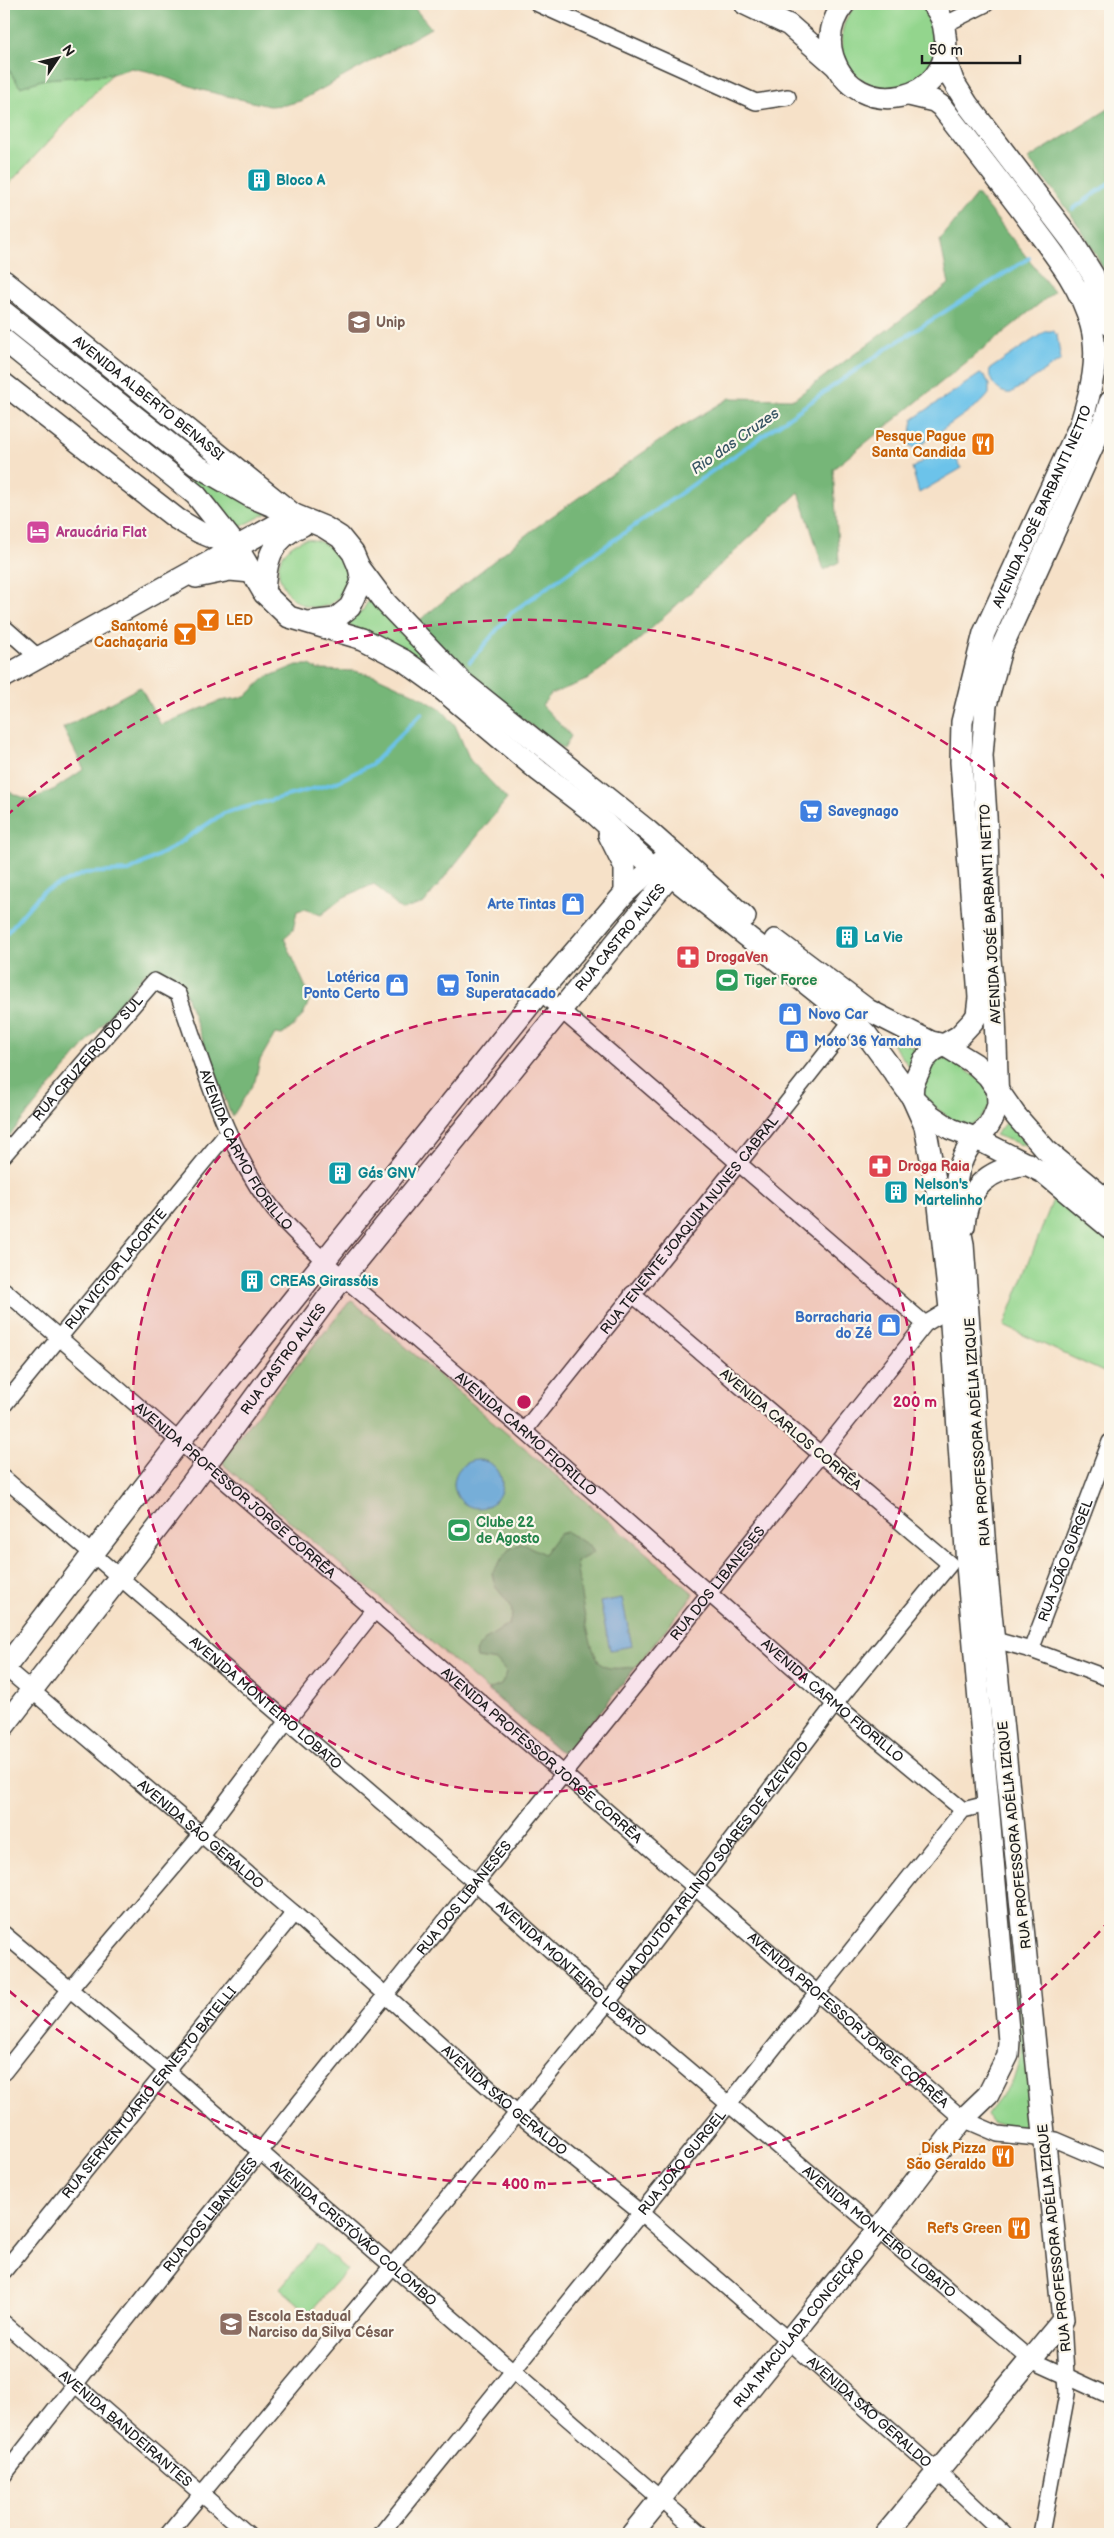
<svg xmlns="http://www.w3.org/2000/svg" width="1114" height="2538" font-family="'Balsamiq Sans',sans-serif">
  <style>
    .green { fill: #93d58d; stroke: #587854 }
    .forest { fill: #76b678; stroke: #49694a }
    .water { fill: #6cc3ea; stroke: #447083 }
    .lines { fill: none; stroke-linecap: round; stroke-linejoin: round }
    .stream { stroke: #6cc3ea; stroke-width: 4 }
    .street-casing { stroke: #3d3a36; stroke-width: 18 }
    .secondary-casing { stroke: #3d3a36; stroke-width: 24 }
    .street { stroke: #fff; stroke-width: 15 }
    .secondary { stroke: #fff; stroke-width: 21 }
    .ring { fill: none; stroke: #c2185b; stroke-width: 2.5; stroke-dasharray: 9 6 }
    .labels { text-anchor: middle; stroke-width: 4.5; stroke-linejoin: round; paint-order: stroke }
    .culture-label { font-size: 14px; font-weight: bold; fill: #0d838f; stroke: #fbf7ec; text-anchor: start }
    .education-label { font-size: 14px; font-weight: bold; fill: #785e54; stroke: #fbf7ec; text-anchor: start }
    .street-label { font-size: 14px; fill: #1c1c1c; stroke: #fbf7ec }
    .food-label { font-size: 14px; font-weight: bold; fill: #c56008; stroke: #fbf7ec; text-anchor: end }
    .hotel-label { font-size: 14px; font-weight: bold; fill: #b23c85; stroke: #fbf7ec; text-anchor: start }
    .shop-label { font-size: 14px; font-weight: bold; fill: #366cbe; stroke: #fbf7ec; text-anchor: start }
    .health-label { font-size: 14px; font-weight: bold; fill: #be3a42; stroke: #fbf7ec; text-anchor: start }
    .leisure-label { font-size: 14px; font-weight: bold; fill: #27864d; stroke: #fbf7ec; text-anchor: start }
    .water-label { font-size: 15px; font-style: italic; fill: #385664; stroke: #fbf7ec }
    .centre { fill: #c2185b; stroke: #fbf7ec; stroke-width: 2.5 }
    .ring-label { font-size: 15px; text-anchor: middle; font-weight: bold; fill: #c2185b; stroke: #fbf7ec; stroke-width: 4.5; stroke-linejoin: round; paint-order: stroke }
  </style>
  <rect width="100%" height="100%" fill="#fbf7ec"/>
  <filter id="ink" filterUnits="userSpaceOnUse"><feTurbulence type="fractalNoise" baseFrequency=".02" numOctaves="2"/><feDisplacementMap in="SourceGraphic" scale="10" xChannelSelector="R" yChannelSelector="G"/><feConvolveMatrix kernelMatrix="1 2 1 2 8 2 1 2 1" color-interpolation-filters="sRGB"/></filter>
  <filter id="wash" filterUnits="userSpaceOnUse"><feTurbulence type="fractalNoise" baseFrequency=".0096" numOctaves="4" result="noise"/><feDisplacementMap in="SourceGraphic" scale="20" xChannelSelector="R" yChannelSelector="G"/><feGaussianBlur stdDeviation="1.12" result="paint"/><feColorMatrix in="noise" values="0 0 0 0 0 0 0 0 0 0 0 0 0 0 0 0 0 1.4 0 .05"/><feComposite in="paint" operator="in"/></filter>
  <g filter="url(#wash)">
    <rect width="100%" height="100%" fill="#f6e1c8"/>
    <g class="green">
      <path d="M859,4H921C932,12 940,31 937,45C927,108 839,99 842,37C842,24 848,12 859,4Z"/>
      <polygon points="4,62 20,87 45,79 112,74 4,189"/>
      <polygon points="195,474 269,512 231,532 190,482"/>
      <path d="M306,539C318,540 327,543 336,553C371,594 309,634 283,585C271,564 285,545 306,539Z"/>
      <polygon points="372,594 659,848 656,853 498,726 347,624 363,610"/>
      <polygon points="886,1036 921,1050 909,1066"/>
      <path d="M948,1058L985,1083L991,1103C983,1117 978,1124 962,1128L921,1096L919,1081L938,1059Z"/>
      <polygon points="1007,1121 1028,1147 995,1135"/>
      <polygon points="1054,1197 1110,1243 1110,1375 1004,1326"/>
      <polygon points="351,1300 694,1594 565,1756 225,1466 221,1458"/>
      <path d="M1005,1857L1008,1858L1035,2120C1025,2136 1007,2126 991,2122L987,2114L1013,2081L1022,2052L1002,1859Z"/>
      <polygon points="317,2244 347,2270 309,2313 280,2288"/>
    </g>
    <g class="forest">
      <polygon points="4,4 411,4 431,28 300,101 285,105 269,106 202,90 147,71 131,68 112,74 45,79 20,87 4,62"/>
      <path d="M1110,108V275L1107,277C1086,232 1060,197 1028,159Z"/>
      <polygon points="977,194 1054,292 833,469 839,562 824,570 799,492 639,640 587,680 551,694 542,705 571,736 564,749 497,701 416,623 531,531 671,433 730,398 794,399 949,284 940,240"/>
      <path d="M297,665H310L318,670L355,671L378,677L417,695L443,711L455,725L470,760L507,799L424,903L401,910L374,884L344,897L321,915L305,909L297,911L293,930L284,938L310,997C305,1015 298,1024 282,1035L275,1034L260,1060L255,1081L232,1117L180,980L161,971L145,973L4,1142V790L30,800L55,789L84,769L63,728L140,687L161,725L220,701L245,697L265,678Z"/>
      <path d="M567,1532L590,1546L593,1553L576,1562C579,1581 588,1655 602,1665C610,1671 627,1667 636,1667L565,1756L488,1690L501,1685L507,1673L497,1661L477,1658L475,1651L486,1639L509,1624L512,1614L511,1606L495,1586L492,1573L509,1549L522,1543L544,1554L559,1534Z"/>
    </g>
    <g class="water">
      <path d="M1046,331H1053L1057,335L1061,360L1011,393C999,395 987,380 990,369Z"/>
      <polygon points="980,374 985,376 989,384 989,394 983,401 915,449 909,445 913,419"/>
      <polygon points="947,446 962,468 919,493 912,468"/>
      <circle cx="478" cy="1484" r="24"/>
      <polygon points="622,1598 632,1646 610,1650 600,1602"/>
    </g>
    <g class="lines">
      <g class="stream">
        <polyline points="1073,209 1110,183"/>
        <polyline points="470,662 511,613 587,559 886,349 1029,258"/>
        <polyline points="4,936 42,892 85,873 129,871 170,849 224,813 335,783 372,764 422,713"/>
      </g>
    </g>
  </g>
  <g filter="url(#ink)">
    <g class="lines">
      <g class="street-casing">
        <g id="street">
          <polyline points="538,4 756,102 788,97"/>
          <polyline points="944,25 986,4"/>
          <polyline points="4,627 39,658"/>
          <polyline points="540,992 925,1324"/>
          <path id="s1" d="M4,1155L154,981L178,994C204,1066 225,1148 274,1210C289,1228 308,1245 325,1262L524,1431L835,1704L963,1810"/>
          <path id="s2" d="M4,1290L963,2119L998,2134L1056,2140L1110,2163"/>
          <path id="s3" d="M4,1405L228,1132"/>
          <path id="s4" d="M524,1431C633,1293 745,1158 852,1020"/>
          <path id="s5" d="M4,1478L476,1883L608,2002L1031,2360L1110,2396"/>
          <polyline points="995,1640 1031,1650 1110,1679"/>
          <path id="s6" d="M1031,1650L1110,1442"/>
          <path id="s7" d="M4,1667L294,1913L516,2112L641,2213L789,2341L938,2472L1004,2534"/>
          <path id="s8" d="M4,1934L167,2071L701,2534"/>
          <polyline points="4,2072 70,1989 202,1834 287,1721 375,1610"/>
          <path id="s9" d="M4,2271L294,1913"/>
          <path id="s10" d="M4,2323L248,2534"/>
          <path id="s11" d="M4,2475C307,2088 619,1708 925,1324L950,1309"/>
          <path id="s12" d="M168,2534L391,2267L608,2002L835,1704L950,1564L632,1294"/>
          <path id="s13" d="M381,2534L729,2104L963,1810L987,1804"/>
          <polyline points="1041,2534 1067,2394 1063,2320"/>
        </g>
      </g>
      <g class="secondary-casing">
        <g id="secondary">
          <polyline points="745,4 789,25 836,66"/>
          <path d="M844,4C832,19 827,38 833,57C855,124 955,102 945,35C944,23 940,12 932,4"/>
          <polyline points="944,55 953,81 968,105 1072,241 1093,275 1110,325"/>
          <path id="s14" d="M4,281L294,515L4,677"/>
          <polyline points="4,312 196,465 251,497 324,527 340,537 353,553 359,567 386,603 461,681 648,831 745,917"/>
          <polyline points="4,340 196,495 237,547 264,593 289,617 363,639 403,660 432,681 539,771 594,813 654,868 674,878 852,1020 866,1034 912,1097 930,1115 951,1129 975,1138 1044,1173 1110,1228"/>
          <polyline points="4,384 177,519 199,532 236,547"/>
          <polyline points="196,577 230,570 251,572"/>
          <path d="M264,593C266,560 270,539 303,525"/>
          <polyline points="309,622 335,619 350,607 362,582 359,567"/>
          <polyline points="609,835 625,867 625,893"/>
          <polyline points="775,940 868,1010 931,1042 944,1045 975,1064 988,1076 1016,1116 1046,1150 1110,1203"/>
          <path d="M964,1226C967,1186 990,1168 1029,1164"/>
          <polyline points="4,1669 179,1442 540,992 625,893 664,858"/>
          <path id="s15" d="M4,1726L184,1494L343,1277L670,876L674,862"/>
          <path id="s16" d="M632,2534L878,2230L963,2119L988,2095L1008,2055L1009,2041L967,1565L950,1309L938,1196L925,1126L912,1097L913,1084L924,1060L933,1051L959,1036L973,1021L977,1015L979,998L978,983L961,762L962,722L984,633L1081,423C1091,391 1100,358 1091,325C1080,283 1050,249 1025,215C997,178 969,142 941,106L934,101L909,95"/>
          <path d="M886,2534L1063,2320L986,1564L963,1244C955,1206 948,1173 974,1140C977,1135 982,1133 986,1129C992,1122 995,1114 998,1105L995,1014L990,959L987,831L982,756L986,705L1001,649L1105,419L1110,402"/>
        </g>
      </g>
      <use href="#street" class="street"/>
      <use href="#secondary" class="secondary"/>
    </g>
  </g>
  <circle cx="524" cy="1402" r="391" fill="#c2185b" fill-opacity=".12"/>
  <g class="ring">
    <circle cx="524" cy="1402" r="391"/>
    <path d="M1110 1920A782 782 0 0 1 6 1988M6 816A782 782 0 0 1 1110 884"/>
  </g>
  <defs>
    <g id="building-square" transform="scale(1.25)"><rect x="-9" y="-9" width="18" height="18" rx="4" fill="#0f9aa8" stroke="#fbf7ec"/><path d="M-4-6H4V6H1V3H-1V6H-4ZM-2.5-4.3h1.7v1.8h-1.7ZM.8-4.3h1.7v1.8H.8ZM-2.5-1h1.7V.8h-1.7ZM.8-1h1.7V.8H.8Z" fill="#fff"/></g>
    <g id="university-square" transform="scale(1.25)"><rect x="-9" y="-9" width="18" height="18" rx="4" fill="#8d6e63" stroke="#fbf7ec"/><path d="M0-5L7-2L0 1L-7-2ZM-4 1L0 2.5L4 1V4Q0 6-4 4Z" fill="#fff"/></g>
    <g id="restaurant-square" transform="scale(1.25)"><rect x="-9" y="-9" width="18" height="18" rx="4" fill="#e8710a" stroke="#fbf7ec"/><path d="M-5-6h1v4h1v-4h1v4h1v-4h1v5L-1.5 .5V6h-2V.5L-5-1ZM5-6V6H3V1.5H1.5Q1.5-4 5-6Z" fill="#fff"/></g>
    <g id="hotel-square" transform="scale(1.25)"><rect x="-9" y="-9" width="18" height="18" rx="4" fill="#d1479c" stroke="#fbf7ec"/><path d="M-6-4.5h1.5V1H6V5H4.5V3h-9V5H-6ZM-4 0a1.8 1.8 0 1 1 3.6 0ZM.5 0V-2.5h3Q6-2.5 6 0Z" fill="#fff"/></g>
    <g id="bar-square" transform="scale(1.25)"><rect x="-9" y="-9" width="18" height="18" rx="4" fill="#e8710a" stroke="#fbf7ec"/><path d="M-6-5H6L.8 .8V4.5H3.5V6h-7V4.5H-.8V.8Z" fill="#fff"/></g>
    <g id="supermarket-square" transform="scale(1.25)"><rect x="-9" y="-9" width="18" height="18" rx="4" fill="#3f7fe0" stroke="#fbf7ec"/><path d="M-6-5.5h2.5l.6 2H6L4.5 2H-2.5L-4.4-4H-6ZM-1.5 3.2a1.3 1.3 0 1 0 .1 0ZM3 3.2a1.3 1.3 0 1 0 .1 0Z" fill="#fff"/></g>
    <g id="shop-square" transform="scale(1.25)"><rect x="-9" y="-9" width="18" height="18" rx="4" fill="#3f7fe0" stroke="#fbf7ec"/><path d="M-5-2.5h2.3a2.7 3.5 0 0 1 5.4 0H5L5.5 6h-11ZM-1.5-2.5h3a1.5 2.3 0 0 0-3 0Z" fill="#fff"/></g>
    <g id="pharmacy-square" transform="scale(1.25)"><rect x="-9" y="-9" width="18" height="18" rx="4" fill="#e0444e" stroke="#fbf7ec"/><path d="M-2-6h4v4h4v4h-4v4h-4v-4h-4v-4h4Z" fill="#fff"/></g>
    <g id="stadium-square" transform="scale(1.25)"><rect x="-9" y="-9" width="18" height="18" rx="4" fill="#2e9e5b" stroke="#fbf7ec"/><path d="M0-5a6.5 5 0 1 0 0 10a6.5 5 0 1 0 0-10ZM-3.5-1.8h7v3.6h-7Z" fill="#fff"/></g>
    <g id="school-square" transform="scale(1.25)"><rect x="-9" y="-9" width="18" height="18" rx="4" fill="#8d6e63" stroke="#fbf7ec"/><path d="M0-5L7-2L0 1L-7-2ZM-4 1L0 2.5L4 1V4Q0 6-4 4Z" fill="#fff"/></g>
  </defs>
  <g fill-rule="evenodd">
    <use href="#building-square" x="259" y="180"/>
    <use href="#university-square" x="359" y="322"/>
    <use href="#restaurant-square" x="983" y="444"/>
    <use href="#hotel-square" x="38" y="532"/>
    <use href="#bar-square" x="208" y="620"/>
    <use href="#bar-square" x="185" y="634"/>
    <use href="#supermarket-square" x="811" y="811"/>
    <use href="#shop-square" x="573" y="904"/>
    <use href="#building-square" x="847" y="937"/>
    <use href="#pharmacy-square" x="688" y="957"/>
    <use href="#stadium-square" x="727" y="980"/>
    <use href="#shop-square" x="397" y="985"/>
    <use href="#supermarket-square" x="448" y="985"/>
    <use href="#shop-square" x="790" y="1014"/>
    <use href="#shop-square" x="797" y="1041"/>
    <use href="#pharmacy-square" x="880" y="1166"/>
    <use href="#building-square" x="340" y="1173"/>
    <use href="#building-square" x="896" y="1192"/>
    <use href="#building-square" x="252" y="1281"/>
    <use href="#shop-square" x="889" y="1325"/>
    <use href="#stadium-square" x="459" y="1530"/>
    <use href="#restaurant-square" x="1003" y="2156"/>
    <use href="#restaurant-square" x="1019" y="2228"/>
    <use href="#school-square" x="231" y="2324"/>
  </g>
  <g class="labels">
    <g class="culture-label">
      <text x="276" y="185">Bloco A</text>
      <text x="864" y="942">La Vie</text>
      <text x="358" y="1178">Gás GNV</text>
      <text x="914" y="1189">Nelson's<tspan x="914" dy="16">Martelinho</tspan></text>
      <text x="270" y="1286">CREAS Girassóis</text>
    </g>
    <g class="education-label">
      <text x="376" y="327">Unip</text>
      <text x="248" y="2321">Escola Estadual<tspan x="248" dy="16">Narciso da Silva César</tspan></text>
    </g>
    <g class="street-label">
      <text dy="5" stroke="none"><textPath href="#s14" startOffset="186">AVENIDA ALBERTO BENASSI</textPath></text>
      <text dy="5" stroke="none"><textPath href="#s16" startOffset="2210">AVENIDA JOSÉ BARBANTI NETTO</textPath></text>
      <text transform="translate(990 914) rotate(-93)" y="5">AVENIDA JOSÉ BARBANTI NETTO</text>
      <text dy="5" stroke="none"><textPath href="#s15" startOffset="1001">RUA CASTRO ALVES</textPath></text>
      <text dy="5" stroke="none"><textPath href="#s1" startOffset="128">RUA CRUZEIRO DO SUL</textPath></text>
      <text dy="5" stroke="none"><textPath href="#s1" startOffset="428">AVENIDA CARMO FIORILLO</textPath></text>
      <text dy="5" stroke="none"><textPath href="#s4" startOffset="264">RUA TENENTE JOAQUIM NUNES CABRAL</textPath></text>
      <text dy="5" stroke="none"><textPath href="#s3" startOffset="176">RUA VICTOR LACORTE</textPath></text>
      <text dy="5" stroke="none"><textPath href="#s15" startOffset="461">RUA CASTRO ALVES</textPath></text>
      <text transform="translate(791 1429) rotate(40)" y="5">AVENIDA CARLOS CORRÊA</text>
      <text transform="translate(977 1432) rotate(-94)" y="5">RUA PROFESSORA ADÉLIA IZIQUE</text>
      <text dy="5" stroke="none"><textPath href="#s1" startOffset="832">AVENIDA CARMO FIORILLO</textPath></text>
      <text dy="5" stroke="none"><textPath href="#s2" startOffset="306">AVENIDA PROFESSOR JORGE CORRÊA</textPath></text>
      <text dy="5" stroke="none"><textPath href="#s6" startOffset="96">RUA JOÃO GURGEL</textPath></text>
      <text dy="5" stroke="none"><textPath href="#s11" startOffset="1142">RUA DOS LIBANESES</textPath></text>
      <text dy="5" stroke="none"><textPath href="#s1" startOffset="1238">AVENIDA CARMO FIORILLO</textPath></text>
      <text dy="5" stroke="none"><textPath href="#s5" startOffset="345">AVENIDA MONTEIRO LOBATO</textPath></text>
      <text dy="5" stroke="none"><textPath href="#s2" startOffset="711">AVENIDA PROFESSOR JORGE CORRÊA</textPath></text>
      <text dy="5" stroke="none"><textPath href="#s7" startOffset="258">AVENIDA SÃO GERALDO</textPath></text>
      <text transform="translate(1014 1835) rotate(-96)" y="5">RUA PROFESSORA ADÉLIA IZIQUE</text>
      <text dy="5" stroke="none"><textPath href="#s12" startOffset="862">RUA DOUTOR ARLINDO SOARES DE AZEVEDO</textPath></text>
      <text dy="5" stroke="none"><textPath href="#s11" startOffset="738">RUA DOS LIBANESES</textPath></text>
      <text dy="5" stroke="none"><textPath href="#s5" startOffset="750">AVENIDA MONTEIRO LOBATO</textPath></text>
      <text dy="5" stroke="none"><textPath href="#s2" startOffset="1116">AVENIDA PROFESSOR JORGE CORRÊA</textPath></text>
      <text dy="5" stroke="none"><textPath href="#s9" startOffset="230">RUA SERVENTUÁRIO ERNESTO BATELLI</textPath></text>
      <text dy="5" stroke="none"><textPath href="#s7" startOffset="662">AVENIDA SÃO GERALDO</textPath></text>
      <text dy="5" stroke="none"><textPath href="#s13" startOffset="478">RUA JOÃO GURGEL</textPath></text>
      <text dy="5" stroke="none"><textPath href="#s11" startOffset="332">RUA DOS LIBANESES</textPath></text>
      <text dy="5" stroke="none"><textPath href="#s5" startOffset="1155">AVENIDA MONTEIRO LOBATO</textPath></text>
      <text dy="5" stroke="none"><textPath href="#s8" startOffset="460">AVENIDA CRISTÓVÃO COLOMBO</textPath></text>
      <text transform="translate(1054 2238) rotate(-96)" y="5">RUA PROFESSORA ADÉLIA IZIQUE</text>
      <text dy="5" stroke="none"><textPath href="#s16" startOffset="265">RUA IMACULADA CONCEIÇÃO</textPath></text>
      <text dy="5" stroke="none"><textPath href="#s7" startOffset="1142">AVENIDA SÃO GERALDO</textPath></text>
      <text dy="5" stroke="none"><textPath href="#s10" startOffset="161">AVENIDA BANDEIRANTES</textPath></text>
    </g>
    <g class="food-label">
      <text x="966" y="441">Pesque Pague<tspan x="966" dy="16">Santa Candida</tspan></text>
      <text x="226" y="625" text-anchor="start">LED</text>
      <text x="168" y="631">Santomé<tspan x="168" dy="16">Cachaçaria</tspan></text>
      <text x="986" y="2153">Disk Pizza<tspan x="986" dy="16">São Geraldo</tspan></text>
      <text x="1002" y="2233">Ref's Green</text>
    </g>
    <g class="hotel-label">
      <text x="56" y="537">Araucária Flat</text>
    </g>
    <g class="shop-label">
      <text x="828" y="816">Savegnago</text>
      <text x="556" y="909" text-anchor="end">Arte Tintas</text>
      <text x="380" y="982" text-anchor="end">Lotérica<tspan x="380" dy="16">Ponto Certo</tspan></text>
      <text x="466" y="982">Tonin<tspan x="466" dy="16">Superatacado</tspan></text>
      <text x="808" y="1019">Novo Car</text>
      <text x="814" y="1046">Moto 36 Yamaha</text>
      <text x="872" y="1322" text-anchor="end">Borracharia<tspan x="872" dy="16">do Zé</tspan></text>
    </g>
    <g class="health-label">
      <text x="706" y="962">DrogaVen</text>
      <text x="898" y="1171">Droga Raia</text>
    </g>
    <g class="leisure-label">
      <text x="744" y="985">Tiger Force</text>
      <text x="476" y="1527">Clube 22<tspan x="476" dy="16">de Agosto</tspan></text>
    </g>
    <g class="water-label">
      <text transform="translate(735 441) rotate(-35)" y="5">Rio das Cruzes</text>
    </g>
  </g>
  <circle cx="524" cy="1402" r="8" class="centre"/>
  <g class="ring-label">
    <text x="915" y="1407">200 m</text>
    <text x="524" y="2189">400 m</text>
  </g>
  <rect width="1114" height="2538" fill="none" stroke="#fbf7ec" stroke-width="20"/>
  <g transform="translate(58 58) rotate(55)" stroke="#fbf7ec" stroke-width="4" paint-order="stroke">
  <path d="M0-4L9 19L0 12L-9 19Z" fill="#1c1c1c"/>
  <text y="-8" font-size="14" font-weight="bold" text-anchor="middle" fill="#1c1c1c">N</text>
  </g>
  <path d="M922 55v8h98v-8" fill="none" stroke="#1c1c1c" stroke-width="2.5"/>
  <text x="929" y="55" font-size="15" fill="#1c1c1c" stroke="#fbf7ec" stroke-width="4" paint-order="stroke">50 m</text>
</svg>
